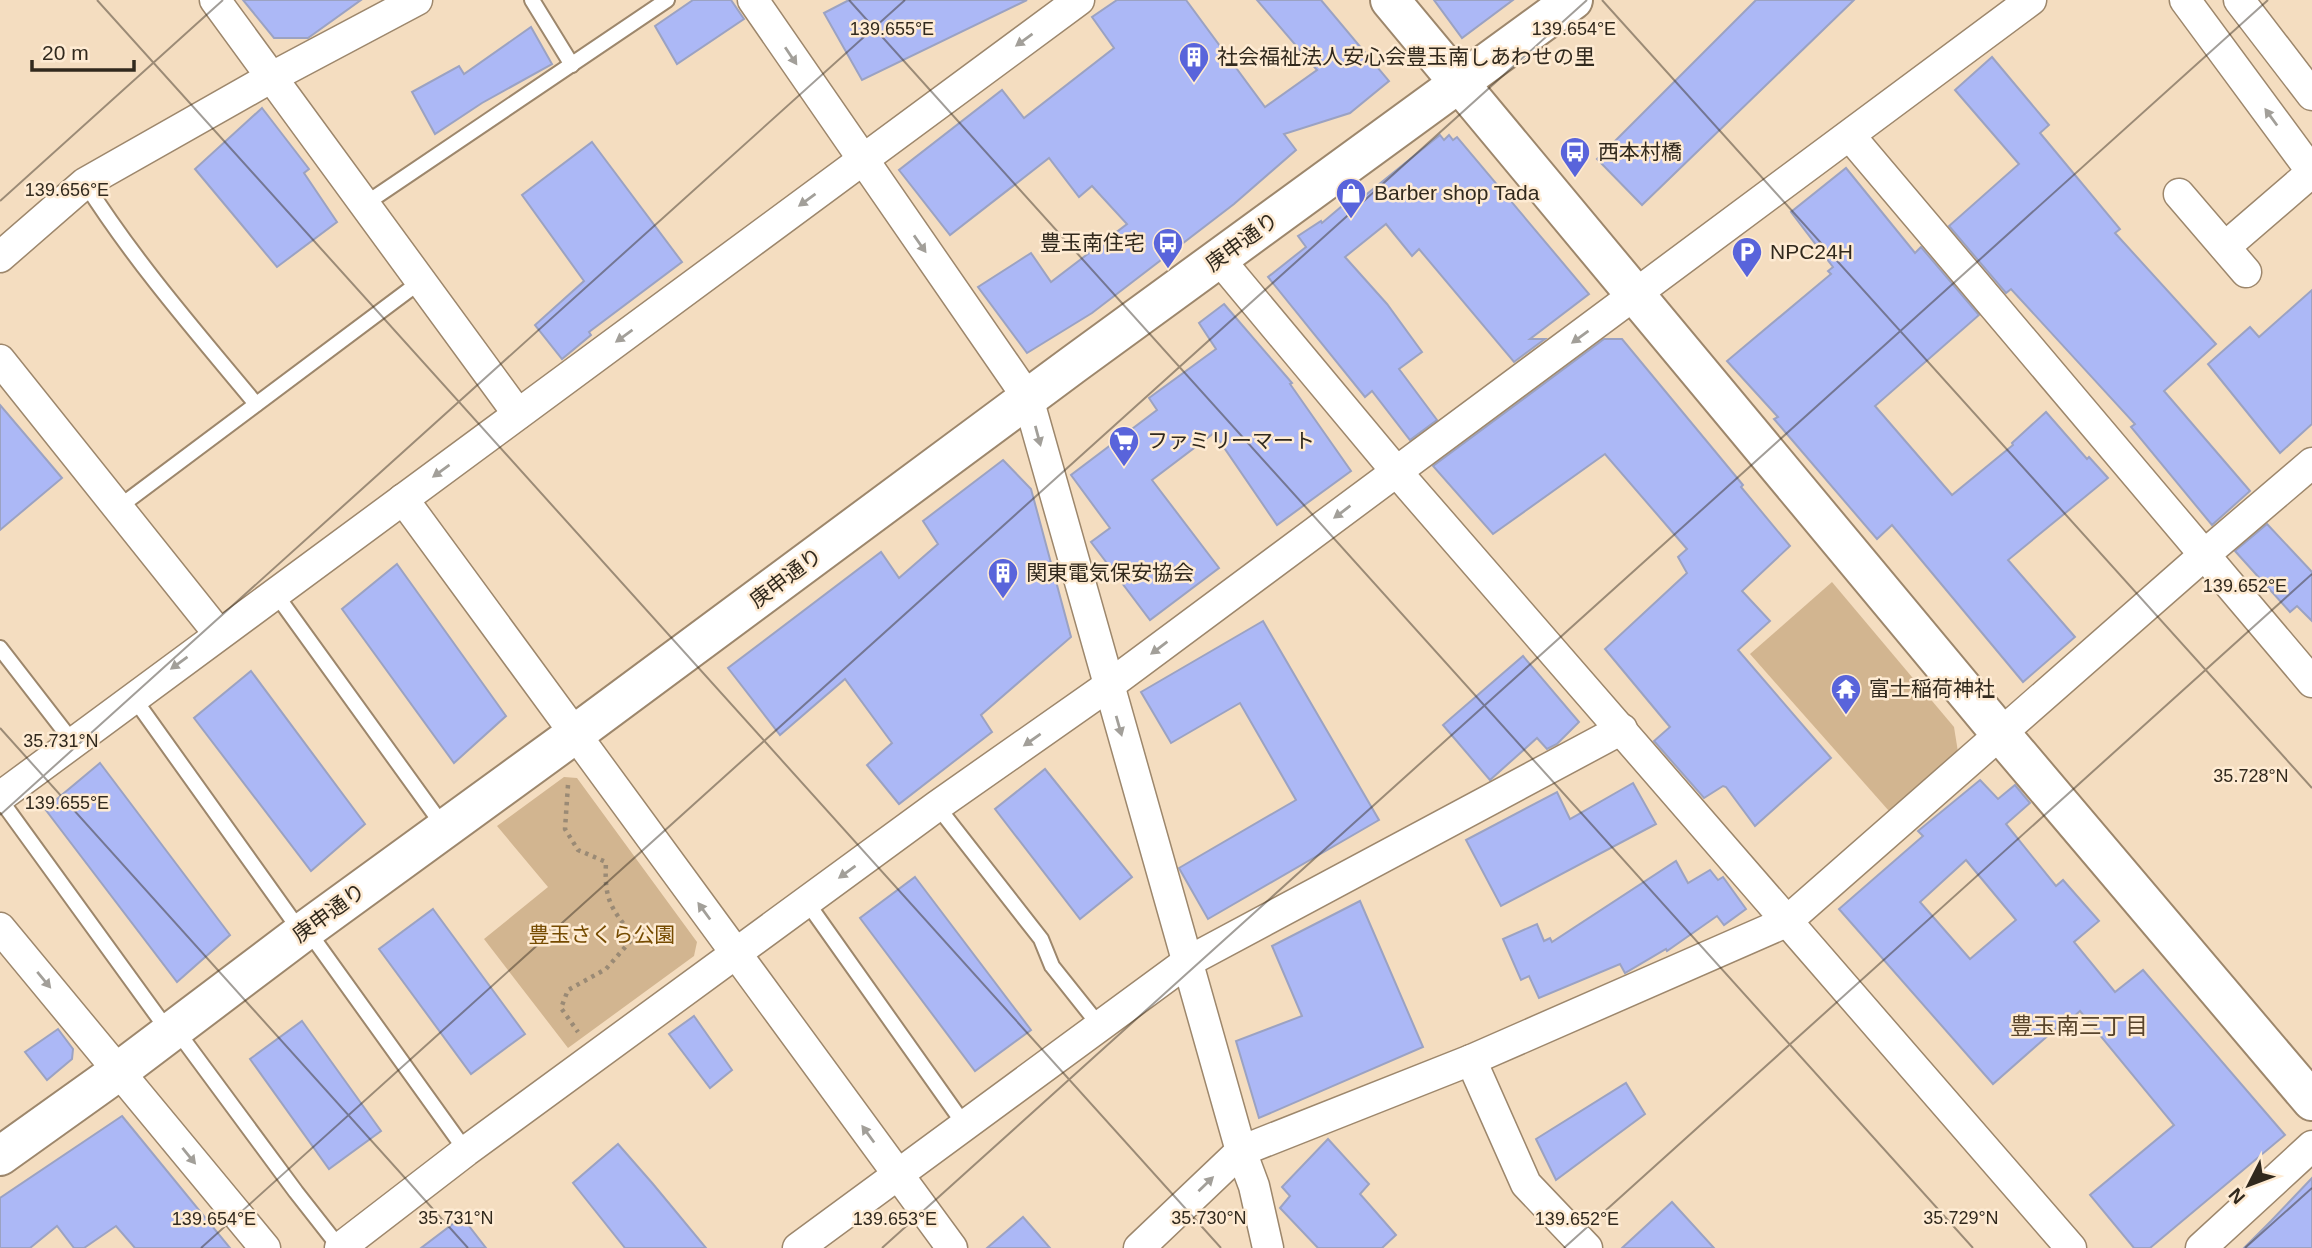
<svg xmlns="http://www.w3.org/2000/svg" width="2312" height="1248" font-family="Helvetica,'Noto Sans JP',sans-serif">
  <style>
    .green { fill: #d2b590 }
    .building { fill: #acb8f6; stroke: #9ba2c2; stroke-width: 2; fill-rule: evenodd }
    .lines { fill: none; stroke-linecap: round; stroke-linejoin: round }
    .lane-casing { stroke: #9d876c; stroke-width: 18 }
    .street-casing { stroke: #9d876c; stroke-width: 33 }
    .secondary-casing { stroke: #9d876c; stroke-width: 42 }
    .path { stroke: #9a8a75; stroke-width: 4.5; stroke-dasharray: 3.5 5; stroke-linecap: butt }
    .lane { stroke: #fff; stroke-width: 14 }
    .street { stroke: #fff; stroke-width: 30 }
    .secondary { stroke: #fff; stroke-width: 38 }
    .oneway { fill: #a29f99 }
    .ticks { fill: none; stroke: #31291d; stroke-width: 2; stroke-opacity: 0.45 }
    .labels { text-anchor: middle; stroke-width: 5; stroke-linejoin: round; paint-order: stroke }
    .poi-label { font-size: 21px; fill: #31291d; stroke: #feebd3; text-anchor: start }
    .street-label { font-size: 21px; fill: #31291d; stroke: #feebd3 }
    .park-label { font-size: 21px; fill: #754b01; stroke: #feebd3 }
    .neighbourhood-label { font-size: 23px; fill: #59452c; stroke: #feebd3 }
    .ticks-label { font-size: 18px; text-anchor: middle; fill: #31291d; stroke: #feebd3; stroke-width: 5; stroke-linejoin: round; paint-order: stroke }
  </style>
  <rect width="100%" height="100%" fill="#f4ddc0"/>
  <g class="green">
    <polygon points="1832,582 1954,727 1958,752 1889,811 1750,654"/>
    <polygon points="564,777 577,778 697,942 694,956 568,1048 484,939 548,887 497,826"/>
  </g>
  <g class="building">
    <polygon points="243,0 361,0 308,38 274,38"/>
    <polygon points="693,0 731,0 744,19 677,64 655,26"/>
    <polygon points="849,0 1027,0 862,80 824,13"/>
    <polygon points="1117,0 1186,0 1265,107 1317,70 1257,0 1321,0 1389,81 1350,113 1284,134 1296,150 1234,204 1092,313 1027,353 978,287 1031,253 1051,282 1127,224 1092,186 1079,197 1049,158 950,235 899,170 1002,90 1024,118 1114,48 1092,17"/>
    <polygon points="1434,0 1513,0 1462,38"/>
    <polygon points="1756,0 1854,0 1642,205 1597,159"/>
    <polygon points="531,27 552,64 482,103 435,134 412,92 459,66 464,74"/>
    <polygon points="1992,57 2049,125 2040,133 2120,229 2115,233 2216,344 2164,391 2250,491 2212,525 2131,427 2135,424 2011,289 2006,293 1949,226 2019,164 1955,90"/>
    <polygon points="262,108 309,169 304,173 337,222 277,267 195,169"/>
    <polygon points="1440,135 1444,140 1449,135 1453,140 1457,137 1589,294 1530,339 1545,339 1514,362 1419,249 1412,256 1386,224 1345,257 1387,304 1422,352 1399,369 1437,420 1410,440 1372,391 1365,397 1268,277 1306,247 1298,236 1321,221 1322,223 1348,201 1352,206"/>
    <polygon points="592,142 682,262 589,332 591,335 562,359 535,325 584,281 522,195"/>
    <polygon points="1846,168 1915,253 1921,247 1979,315 1875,406 1952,495 2013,445 2012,443 2046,412 2087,459 2089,457 2108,478 2008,560 2075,637 2023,682 1892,525 1877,539 1774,419 1778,417 1727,361 1831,274 1828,271 1833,267 1791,212"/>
    <polygon points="2312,290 2312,424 2280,453 2208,364 2250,327 2259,337"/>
    <polygon points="1224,304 1292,383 1290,384 1351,471 1277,525 1214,433 1152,480 1219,568 1150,620 1091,542 1110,528 1071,475 1157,410 1149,398 1216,349 1199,323"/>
    <polygon points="1604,339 1622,339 1743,485 1741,487 1790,546 1742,591 1770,621 1738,650 1831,758 1755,826 1726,787 1723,786 1704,798 1654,741 1670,727 1605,649 1687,573 1678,557 1687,549 1605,454 1493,534 1433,466"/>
    <polygon points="0,405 62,478 0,530"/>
    <polygon points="1003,460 1031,489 1071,637 981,715 992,732 899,804 867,765 892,743 845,679 780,735 728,668 881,552 899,578 938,544 923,521"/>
    <polygon points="2267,524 2312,572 2312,621 2297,606 2290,612 2235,551"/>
    <polygon points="397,564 506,716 454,763 342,609"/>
    <polygon points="1263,621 1379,820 1208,919 1179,868 1296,800 1240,703 1171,743 1141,692"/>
    <polygon points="1523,656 1579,722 1557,744 1547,749 1537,738 1490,780 1443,725"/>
    <polygon points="251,671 365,824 311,871 194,718"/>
    <polygon points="100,763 230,935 177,982 45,809"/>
    <polygon points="1045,769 1132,877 1080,919 995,809"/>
    <path d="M1980,780L1998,799L2015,785L2030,803L2006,824L2056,886L2063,880L2099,921L2074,942L2115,992L2143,970L2285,1135L2150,1248H2134L2090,1195L2174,1125L2080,1011L2070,1020L2068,1018L1993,1084L1839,909L1923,836L1918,831ZM1966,860L2016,920L1970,959L1920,902Z"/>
    <polygon points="1633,783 1656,824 1501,906 1466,840 1557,792 1570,819"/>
    <polygon points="1676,861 1688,883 1710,870 1718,880 1723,877 1746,909 1724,925 1717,916 1667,951 1666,949 1625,973 1620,964 1539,998 1529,976 1521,980 1503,939 1537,924 1544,941 1550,938 1552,942"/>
    <polygon points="915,877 1031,1030 975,1071 860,918"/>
    <polygon points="1360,901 1423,1047 1259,1118 1236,1041 1302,1016 1272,946"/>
    <polygon points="433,909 525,1034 471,1074 379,949"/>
    <polygon points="694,1016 732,1070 710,1088 669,1034"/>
    <polygon points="302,1021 381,1131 329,1169 250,1059"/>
    <polygon points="58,1029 73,1049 72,1059 47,1080 25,1052"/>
    <polygon points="1626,1083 1645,1114 1556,1180 1536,1139"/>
    <polygon points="122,1116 230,1248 135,1248 116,1226 84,1248 74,1248 57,1226 30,1248 0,1248 0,1198"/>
    <polygon points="1328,1139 1369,1184 1360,1194 1396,1235 1382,1248 1318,1248 1280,1208 1290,1196 1282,1187"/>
    <polygon points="618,1144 653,1184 706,1248 625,1248 573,1183"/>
    <polygon points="2312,1178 2312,1248 2244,1248 2271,1221"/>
    <polygon points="1672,1202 1714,1248 1622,1248"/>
    <polygon points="462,1217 486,1248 421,1248"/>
    <polygon points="1023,1217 1050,1248 987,1248"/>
  </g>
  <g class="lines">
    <g class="lane-casing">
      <g id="lane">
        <polyline points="532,0 572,65"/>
        <path d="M85,183C135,262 197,333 256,404"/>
        <polyline points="365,204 667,0"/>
        <polyline points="119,507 421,281"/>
        <polyline points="275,593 444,827"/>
        <polyline points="0,648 72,741"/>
        <polyline points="133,697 301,932"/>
        <polyline points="0,799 169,1032"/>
        <polyline points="937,806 1041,939 1052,966 1099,1025"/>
        <polyline points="806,901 964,1124"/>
        <polyline points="308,931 466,1151"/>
        <polyline points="177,1031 296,1192 340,1248"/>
      </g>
    </g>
    <g class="street-casing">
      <g id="street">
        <polyline points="215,0 518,414"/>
        <polyline points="753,0 1028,398 1241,1151 1254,1186 1268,1248"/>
        <polyline points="2185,0 2312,172"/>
        <polyline points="2239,0 2312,95"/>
        <polyline points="1850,136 2312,682"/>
        <polyline points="2179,194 2246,272"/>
        <polyline points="2225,247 2312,172"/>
        <polyline points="0,257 85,183 272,77 417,0"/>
        <polyline points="1219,259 1396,471 2071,1248"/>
        <polyline points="0,360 219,634"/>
        <polyline points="403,499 952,1248"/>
        <polyline points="0,797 1079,0"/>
        <polyline points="0,928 265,1248"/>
        <polyline points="1471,1060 1526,1184 1587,1248"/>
        <polyline points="340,1248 466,1151 937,806 1108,686 2031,0"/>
        <polyline points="798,1248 1187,962 1622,729"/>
        <polyline points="1139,1248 1241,1151 1471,1060 1786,922 2203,556 2312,463"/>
        <polyline points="2201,1248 2312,1146"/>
      </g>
    </g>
    <g class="secondary-casing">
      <g id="secondary">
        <polyline points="1390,0 2000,733 2312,1101"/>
        <polyline points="0,1156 119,1071 307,929 575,734 1074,364 1573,0"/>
      </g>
    </g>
    <path class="path" d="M568,785L565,829L578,850L606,862C604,901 611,908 634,937L606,969L568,990L561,1008L578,1032"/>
    <use href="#lane" class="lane"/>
    <use href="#street" class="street"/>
    <use href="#secondary" class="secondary"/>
  </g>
  <defs><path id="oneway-solid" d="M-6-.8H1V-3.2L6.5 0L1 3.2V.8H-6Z" transform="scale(1.75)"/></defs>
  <g class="oneway">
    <use href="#oneway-solid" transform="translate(1024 40) rotate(144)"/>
    <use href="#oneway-solid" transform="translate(791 56) rotate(56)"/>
    <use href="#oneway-solid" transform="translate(2271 117) rotate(-126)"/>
    <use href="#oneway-solid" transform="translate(807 200) rotate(144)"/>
    <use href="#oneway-solid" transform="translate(920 244) rotate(55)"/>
    <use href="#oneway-solid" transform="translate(624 336) rotate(144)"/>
    <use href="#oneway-solid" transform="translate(1580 337) rotate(144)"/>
    <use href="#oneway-solid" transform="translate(1038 436) rotate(75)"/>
    <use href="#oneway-solid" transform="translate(441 471) rotate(144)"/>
    <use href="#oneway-solid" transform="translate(1342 512) rotate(143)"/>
    <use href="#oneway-solid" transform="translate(1159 648) rotate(143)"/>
    <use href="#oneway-solid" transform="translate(179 663) rotate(144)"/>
    <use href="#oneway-solid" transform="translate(1119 726) rotate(74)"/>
    <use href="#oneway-solid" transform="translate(1032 740) rotate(145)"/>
    <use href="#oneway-solid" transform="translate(847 872) rotate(144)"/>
    <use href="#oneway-solid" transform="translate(704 911) rotate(-126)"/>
    <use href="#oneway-solid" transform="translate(44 980) rotate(50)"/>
    <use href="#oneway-solid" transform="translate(868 1134) rotate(-126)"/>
    <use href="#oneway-solid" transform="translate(189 1156) rotate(51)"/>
    <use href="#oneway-solid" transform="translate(1206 1184) rotate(-44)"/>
  </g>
  <path class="ticks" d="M97,0L1221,1248M849,0L1973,1248M1602,0L2312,788M0,201L223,0M0,728L468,1248M0,815L905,0M201,1248L1587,0M882,1248L2268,0M1564,1248L2312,574M2245,1248L2312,1188"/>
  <defs>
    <g id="building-pin" transform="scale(1.575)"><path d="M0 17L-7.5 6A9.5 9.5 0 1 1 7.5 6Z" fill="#5964db" stroke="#feebd3"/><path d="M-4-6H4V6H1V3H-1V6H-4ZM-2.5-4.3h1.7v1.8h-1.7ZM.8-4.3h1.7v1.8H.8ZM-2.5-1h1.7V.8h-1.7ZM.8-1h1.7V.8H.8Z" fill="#fff"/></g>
    <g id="bus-pin" transform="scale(1.575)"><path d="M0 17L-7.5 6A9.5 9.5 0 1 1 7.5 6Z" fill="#5964db" stroke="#feebd3"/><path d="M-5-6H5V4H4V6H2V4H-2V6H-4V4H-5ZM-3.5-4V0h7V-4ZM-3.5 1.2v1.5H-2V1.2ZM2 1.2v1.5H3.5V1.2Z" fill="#fff"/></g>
    <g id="shop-pin" transform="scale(1.575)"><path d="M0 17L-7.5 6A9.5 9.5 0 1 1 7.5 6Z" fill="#5964db" stroke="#feebd3"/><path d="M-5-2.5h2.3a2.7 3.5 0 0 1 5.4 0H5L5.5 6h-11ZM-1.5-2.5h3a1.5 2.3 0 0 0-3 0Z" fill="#fff"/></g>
    <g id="parking-pin" transform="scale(1.575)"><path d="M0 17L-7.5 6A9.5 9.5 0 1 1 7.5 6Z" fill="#5964db" stroke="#feebd3"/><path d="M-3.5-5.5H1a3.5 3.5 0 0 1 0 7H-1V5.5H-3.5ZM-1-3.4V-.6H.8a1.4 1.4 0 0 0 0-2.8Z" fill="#fff"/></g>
    <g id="supermarket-pin" transform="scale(1.575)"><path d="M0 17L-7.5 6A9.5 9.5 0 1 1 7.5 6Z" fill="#5964db" stroke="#feebd3"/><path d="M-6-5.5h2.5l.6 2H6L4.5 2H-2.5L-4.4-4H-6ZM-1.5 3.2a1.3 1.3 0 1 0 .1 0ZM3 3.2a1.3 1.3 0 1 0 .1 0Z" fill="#fff"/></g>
    <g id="temple-pin" transform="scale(1.575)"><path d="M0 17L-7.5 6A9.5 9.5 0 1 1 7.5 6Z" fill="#5964db" stroke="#feebd3"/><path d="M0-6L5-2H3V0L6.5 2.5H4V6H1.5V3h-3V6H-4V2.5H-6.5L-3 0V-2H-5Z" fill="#fff"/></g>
  </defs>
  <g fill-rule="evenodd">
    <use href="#building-pin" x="1194" y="57"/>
    <use href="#bus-pin" x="1575" y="152"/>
    <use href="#shop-pin" x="1351" y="193"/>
    <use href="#bus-pin" x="1168" y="243"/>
    <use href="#parking-pin" x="1747" y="252"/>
    <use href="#supermarket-pin" x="1124" y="441"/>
    <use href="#building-pin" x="1003" y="573"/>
    <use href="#temple-pin" x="1846" y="689"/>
  </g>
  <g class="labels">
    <g class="poi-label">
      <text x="1217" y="64">社会福祉法人安心会豊玉南しあわせの里</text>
      <text x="1598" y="159">西本村橋</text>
      <text x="1374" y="200">Barber shop Tada</text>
      <text x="1145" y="250" text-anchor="end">豊玉南住宅</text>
      <text x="1770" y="259">NPC24H</text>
      <text x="1147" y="448">ファミリーマート</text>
      <text x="1026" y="580">関東電気保安協会</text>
      <text x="1869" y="696">富士稲荷神社</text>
    </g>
    <g class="street-label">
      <text transform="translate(1242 242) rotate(-36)" y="7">庚申通り</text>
      <text transform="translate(786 578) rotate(-37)" y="7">庚申通り</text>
      <text transform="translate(329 913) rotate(-36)" y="7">庚申通り</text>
    </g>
    <g class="park-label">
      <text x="602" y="942">豊玉さくら公園</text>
    </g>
    <g class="neighbourhood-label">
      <text x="2079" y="1034">豊玉南三丁目</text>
    </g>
  </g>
  <g class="ticks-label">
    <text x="892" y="35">139.655°E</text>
    <text x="1574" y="35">139.654°E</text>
    <text x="67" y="196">139.656°E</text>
    <text x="2245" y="592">139.652°E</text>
    <text x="61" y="747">35.731°N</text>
    <text x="2251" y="782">35.728°N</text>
    <text x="67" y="809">139.655°E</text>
    <text x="456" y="1224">35.731°N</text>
    <text x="1209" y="1224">35.730°N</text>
    <text x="1961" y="1224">35.729°N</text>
    <text x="214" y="1225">139.654°E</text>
    <text x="895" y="1225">139.653°E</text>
    <text x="1577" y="1225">139.652°E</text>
  </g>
  <g transform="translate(2249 1185) rotate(228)" stroke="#feebd3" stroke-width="5" paint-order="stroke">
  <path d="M0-5L12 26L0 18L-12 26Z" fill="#31291d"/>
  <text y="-10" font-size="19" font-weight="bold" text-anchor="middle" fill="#31291d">N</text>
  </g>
  <path d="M32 60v10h102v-10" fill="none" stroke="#31291d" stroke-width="3.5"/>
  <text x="42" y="60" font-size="21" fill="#31291d" stroke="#feebd3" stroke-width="5" paint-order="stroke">20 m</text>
</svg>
